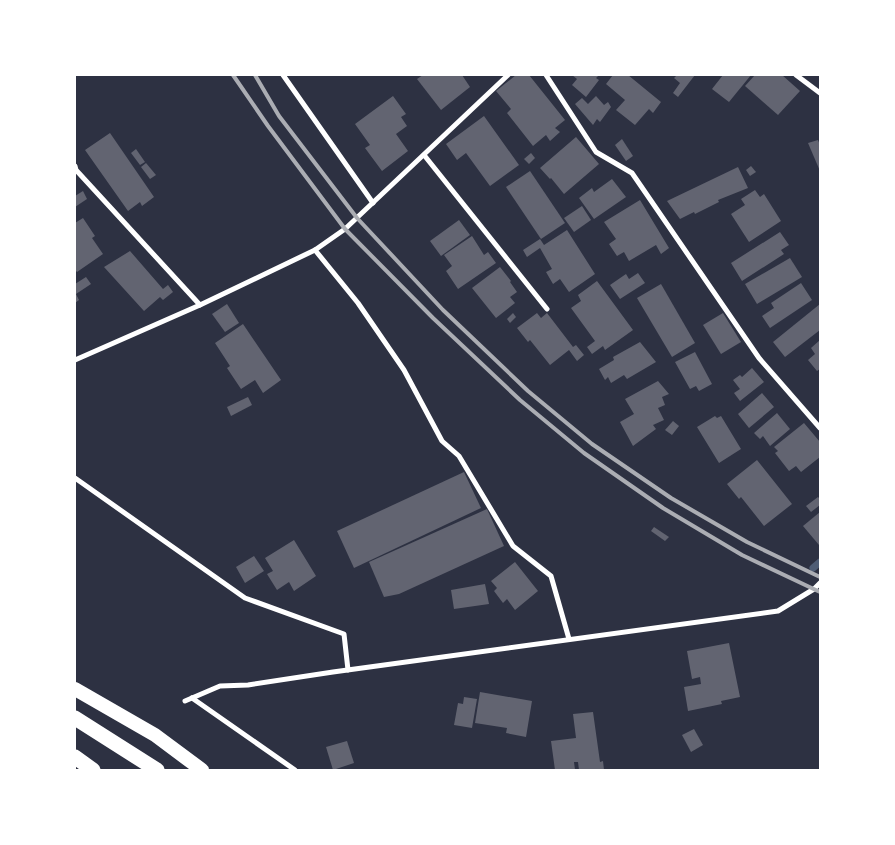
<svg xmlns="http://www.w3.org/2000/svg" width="895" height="845" font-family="'Fira Sans',sans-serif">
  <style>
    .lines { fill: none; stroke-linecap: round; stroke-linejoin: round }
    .stream { stroke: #4f5d75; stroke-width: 7 }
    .building { fill: #626471 }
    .minor { stroke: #fff; stroke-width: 5 }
    .trunk { stroke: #fff; stroke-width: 14 }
    .motorway { stroke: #fff; stroke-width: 15 }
    .rail { stroke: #abadb3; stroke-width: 4 }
  </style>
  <rect width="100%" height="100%" fill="#2d3142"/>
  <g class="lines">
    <polyline class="stream" points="813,568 820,562"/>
  </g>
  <g class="building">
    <polygon points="423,75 462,75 470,87 441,110 417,79"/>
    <polygon points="516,75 529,75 565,120 555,128 560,132 550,141 546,135 533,146 507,113 511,109 496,91"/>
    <polygon points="572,75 599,75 596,78 599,80 586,97 572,85 577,79"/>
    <polygon points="613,75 628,75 661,102 653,113 649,109 635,125 616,110 625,100 606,84"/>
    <polygon points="677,75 695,75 678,97 673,93 680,83 674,78"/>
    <polygon points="723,75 751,75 729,102 712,89"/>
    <polygon points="755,75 782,75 800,91 778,115 745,86"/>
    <polygon points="393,96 406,114 401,117 407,126 396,134 408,151 382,171 365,148 370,145 355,124"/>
    <polygon points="596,96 604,105 608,102 611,107 600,122 597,119 593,125 575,104 582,98 588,104"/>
    <polygon points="484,116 519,165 490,186 466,153 457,160 446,144"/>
    <polygon points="110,133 154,197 142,206 140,202 128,211 85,150"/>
    <polygon points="576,137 599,164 564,194 551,178 550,179 540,168"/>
    <polygon points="622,139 633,156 626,161 615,145"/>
    <polygon points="818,140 820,145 820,171 808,143"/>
    <polygon points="136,149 145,162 140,165 131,153"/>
    <polygon points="531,153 535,158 529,164 524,159"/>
    <polygon points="146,163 156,175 150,179 141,167"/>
    <polygon points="751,166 756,172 750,176 746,170"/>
    <polygon points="738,167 748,188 718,200 719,202 695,214 694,212 680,219 667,201"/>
    <polygon points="530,171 565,223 541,239 506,187"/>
    <polygon points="612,179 626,197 594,219 579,198 592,188 594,192"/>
    <polygon points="755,190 760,197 764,194 781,221 749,242 731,214 745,205 741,199"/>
    <polygon points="83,191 87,199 75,207 75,196"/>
    <polygon points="640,200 669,248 661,254 656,245 629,261 624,252 617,256 609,244 616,239 604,222"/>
    <polygon points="582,206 591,220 574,232 564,218"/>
    <polygon points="83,218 95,236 92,238 103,254 77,272 75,270 75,223"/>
    <polygon points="459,220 470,235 441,256 430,241"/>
    <polygon points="567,230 595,274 569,292 560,279 553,284 546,272 552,269 540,248 527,257 523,250 540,239 544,245"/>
    <polygon points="780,232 789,245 781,250 784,254 742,281 731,263"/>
    <polygon points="472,236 484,255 488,252 496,263 458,289 446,271 452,266 444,255"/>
    <polygon points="130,251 163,289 168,285 173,292 163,300 160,297 144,311 104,267"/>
    <polygon points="790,258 802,277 757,304 745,284"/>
    <polygon points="500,267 511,281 510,282 517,292 510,297 515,303 496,318 472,288"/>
    <polygon points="638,273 645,283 620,299 610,285 626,274 629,279"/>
    <polygon points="86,277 91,284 76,294 79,300 75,303 75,284"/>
    <polygon points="597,281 633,330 605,350 603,346 592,354 587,347 595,341 571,308 581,301 578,295"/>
    <polygon points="801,283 812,300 770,328 762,316 774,308 771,303"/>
    <polygon points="661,284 695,343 672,357 637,298"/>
    <polygon points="227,304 239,323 225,332 212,314"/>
    <polygon points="820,304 820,330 785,357 773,342"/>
    <polygon points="513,313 516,317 510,323 507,319"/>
    <polygon points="537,313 541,318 547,313 573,347 576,345 584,355 577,361 569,350 550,365 530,340 528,342 517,328"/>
    <polygon points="723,313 741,342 721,354 703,325"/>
    <polygon points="243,324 281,380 263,393 255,380 241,389 227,368 230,366 215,343"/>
    <polygon points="820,340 820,369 817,371 808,360 815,354 811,348"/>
    <polygon points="640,342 656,362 627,379 624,375 611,383 608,377 605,380 599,369 614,360 613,357"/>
    <polygon points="695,352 712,384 699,391 696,386 690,389 675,362"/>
    <polygon points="752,368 764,382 740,401 734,393 740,389 733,380 740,375 742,377"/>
    <polygon points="658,381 669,394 662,397 665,405 658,408 664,420 653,425 656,429 633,446 620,422 634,414 625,399"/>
    <polygon points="762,393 774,407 749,428 738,414"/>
    <polygon points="248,397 252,405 231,416 227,407"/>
    <polygon points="777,413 790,429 770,446 763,436 760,439 754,433"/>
    <polygon points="715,416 717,418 721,416 741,449 719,463 697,427"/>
    <polygon points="673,421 679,426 672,435 665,430"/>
    <polygon points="804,423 820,442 820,457 801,472 796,466 789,471 775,453 778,451 774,447"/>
    <polygon points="757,460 792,504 764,526 741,497 739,499 727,484"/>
    <polygon points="464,472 481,508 354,568 337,531"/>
    <polygon points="818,497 820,499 820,505 811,512 806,506"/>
    <polygon points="487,509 504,546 399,594 384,597 369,562"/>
    <polygon points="820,512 820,544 819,545 803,526"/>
    <polygon points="654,527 669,537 665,541 651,531"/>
    <polygon points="294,540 316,576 294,591 289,582 277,590 267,574 273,571 265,558"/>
    <polygon points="254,556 264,571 245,583 236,567"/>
    <polygon points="515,562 538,591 515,610 507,599 503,603 494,591 497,588 491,581"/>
    <polygon points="485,584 489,604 454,609 451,590"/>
    <polygon points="729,643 740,697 721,701 722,704 688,711 684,687 701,684 700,677 692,679 687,651"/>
    <polygon points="480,692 532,701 526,737 506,733 507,728 475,723"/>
    <polygon points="464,697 477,699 472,728 454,725 458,703 463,704"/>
    <polygon points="593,712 600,762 603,761 604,770 579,770 578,762 574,762 575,770 555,770 551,741 576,738 573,714"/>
    <polygon points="694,729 703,745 691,752 682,735"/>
    <polygon points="347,741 354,763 333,770 326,747"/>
  </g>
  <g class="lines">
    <g class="minor">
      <polyline points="283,75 373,203"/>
      <polyline points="546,75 596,152 632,173 759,358 820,428"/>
      <polyline points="796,75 820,93"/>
      <polyline points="424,155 547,309"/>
      <polyline points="75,166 76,170 200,305"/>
      <polyline points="315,250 358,303 404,370 442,441 459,456 513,546 551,576 569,639"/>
      <polyline points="75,360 200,305 315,250 345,229 508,75"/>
      <polyline points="75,478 245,598 344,634 348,670"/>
      <polyline points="192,698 295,770"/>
      <polyline points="185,701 220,686 248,685 333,672 778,611 814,589 820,583"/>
    </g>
    <polyline class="trunk" points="75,689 155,735 202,770"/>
    <g class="motorway">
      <polyline points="75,718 157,770"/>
      <polyline points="75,757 93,770"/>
    </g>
    <g class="rail">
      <polyline points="233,75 268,126 345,229 433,318 520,400 584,453 663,508 742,555 820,592"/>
      <polyline points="255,75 279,116 357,218 443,310 528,391 592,444 671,498 747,542 820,577"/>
    </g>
  </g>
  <rect width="895" height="845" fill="none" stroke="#ffffff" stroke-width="152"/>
</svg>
